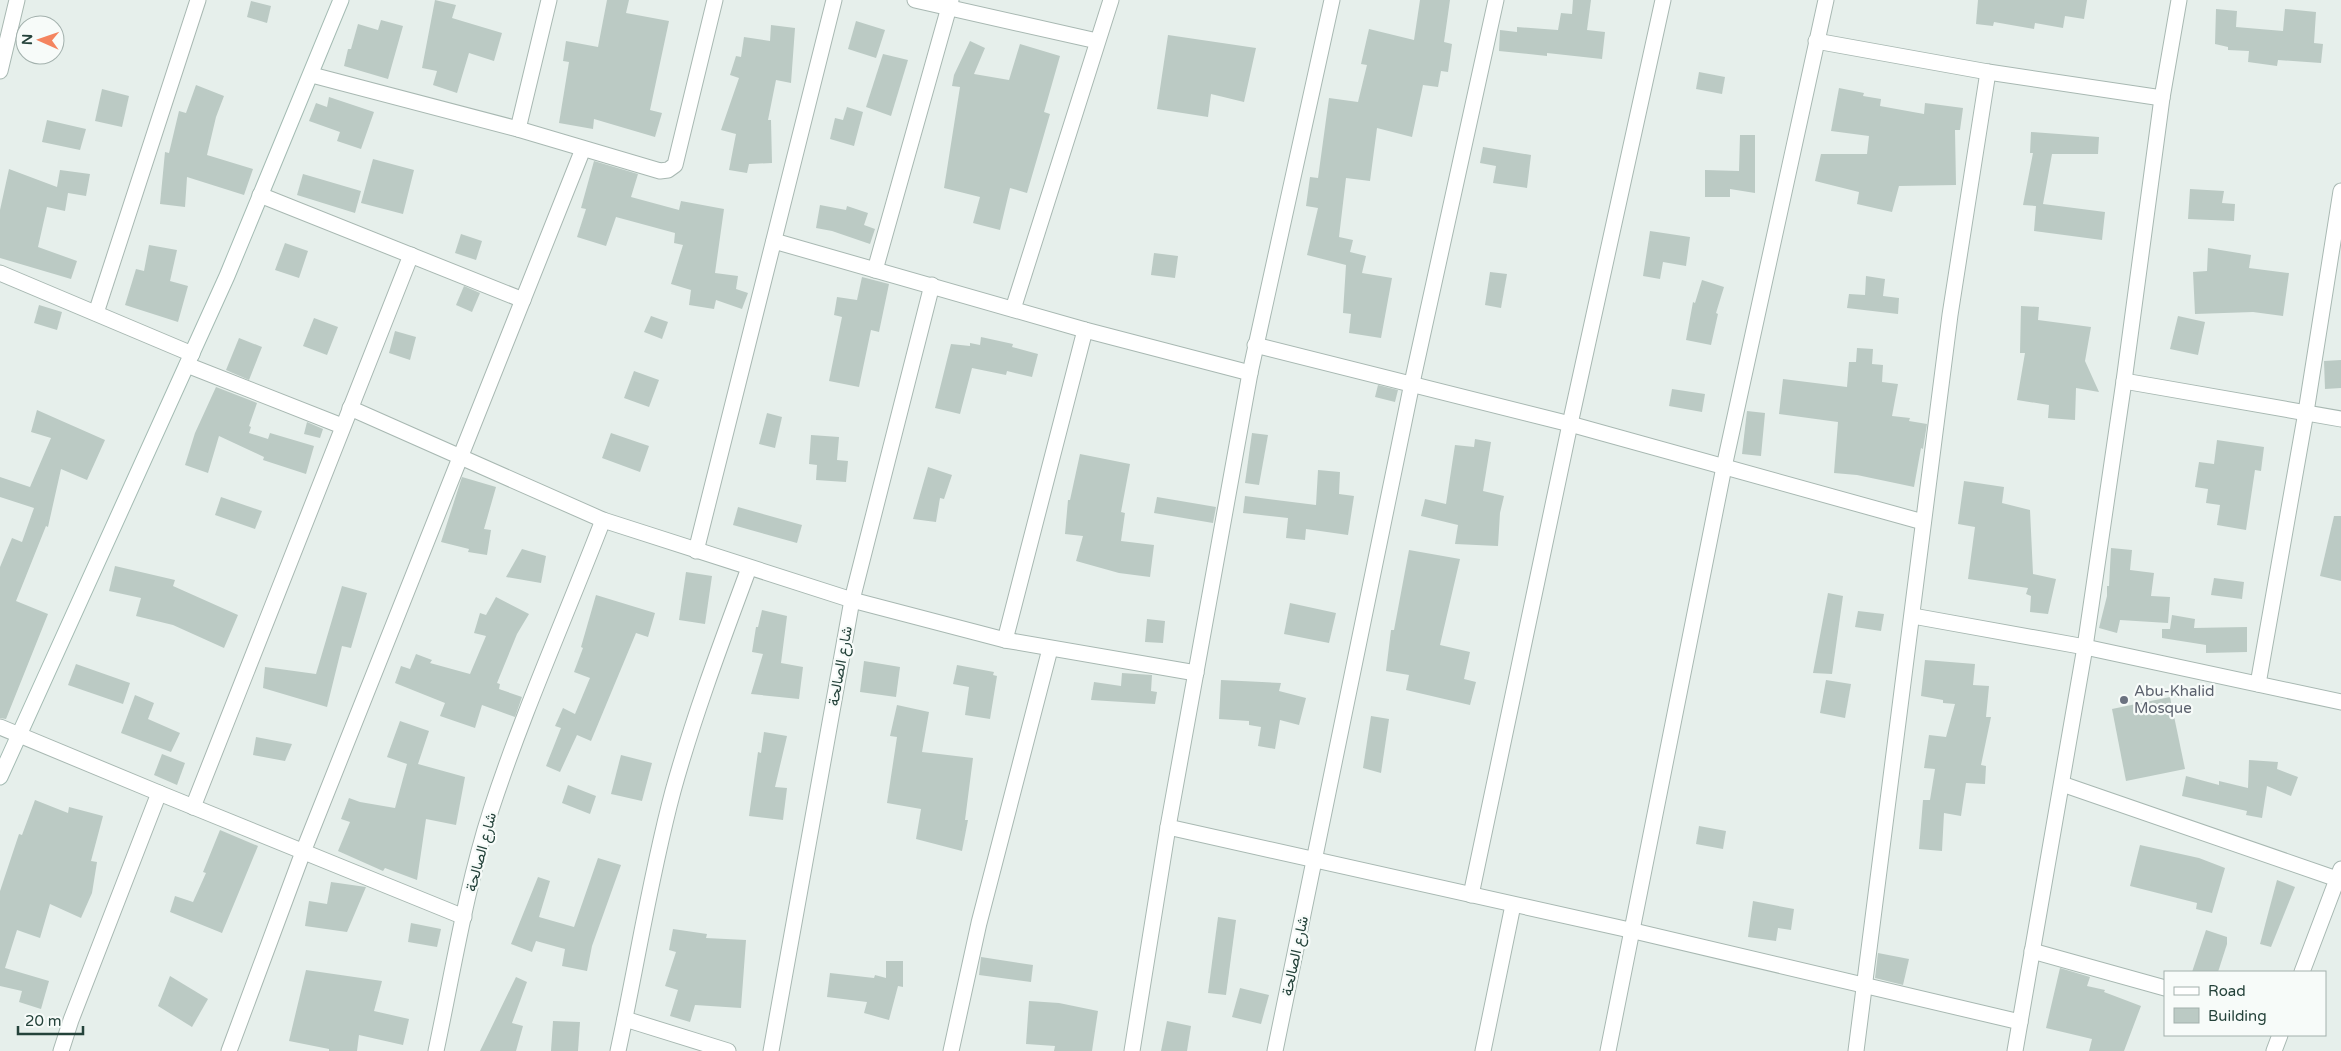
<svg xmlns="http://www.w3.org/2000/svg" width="2341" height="1051" font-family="'Varela Round',Vazirmatn,sans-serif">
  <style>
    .building { fill: #bbcac4 }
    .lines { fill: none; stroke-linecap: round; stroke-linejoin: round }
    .street-casing { stroke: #a8b8b2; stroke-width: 17 }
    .secondary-casing { stroke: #a4bbb3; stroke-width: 17 }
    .street { stroke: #fff; stroke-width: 15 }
    .secondary { stroke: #fff; stroke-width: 15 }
    .worship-dot { fill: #6b7280; stroke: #f7fbf9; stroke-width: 2 }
    .labels { text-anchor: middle; stroke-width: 4.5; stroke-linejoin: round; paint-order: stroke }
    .street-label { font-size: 15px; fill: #24423a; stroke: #f7fbf9 }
    .worship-label { font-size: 15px; fill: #5b616d; stroke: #f7fbf9; text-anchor: start }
  </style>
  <rect width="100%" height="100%" fill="#e6efeb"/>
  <g class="building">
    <polygon points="435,0 456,5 452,18 502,33 494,61 469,53 457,93 433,85 437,71 422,68"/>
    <polygon points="607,0 629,0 626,13 669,21 650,110 662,113 655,137 594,119 593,129 559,123 569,62 563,61 566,41 598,47"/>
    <polygon points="1420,0 1450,0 1444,42 1452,44 1448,72 1441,71 1438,87 1423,85 1412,137 1377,128 1370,181 1346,178 1339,237 1353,240 1350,252 1366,256 1362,273 1392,278 1381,338 1349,333 1351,314 1343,313 1346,265 1307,255 1318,208 1306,206 1310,177 1318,178 1329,98 1358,102 1367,65 1361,64 1369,29 1414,40"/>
    <polygon points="1573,0 1591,0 1587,30 1605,32 1602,59 1547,53 1547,56 1499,51 1500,30 1517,32 1517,27 1558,30 1561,13 1572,14"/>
    <polygon points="1978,0 2087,0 2084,19 2065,16 2063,28 2035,23 2034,29 1994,22 1993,26 1976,24"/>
    <polygon points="251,1 271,6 267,23 247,17"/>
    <polygon points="2216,9 2237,11 2236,27 2283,31 2285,9 2316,12 2314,43 2323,44 2321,63 2278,60 2277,66 2248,62 2249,51 2228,50 2228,47 2215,44"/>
    <polygon points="381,20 403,26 388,79 344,66 348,49 351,49 358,24 378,30"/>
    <polygon points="856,21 885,30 876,58 848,49"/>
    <polygon points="771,25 795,28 791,83 776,80 768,120 771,120 772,163 749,164 747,173 729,170 736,134 721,130 739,78 730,75 736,56 741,57 744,37 770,41"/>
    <polygon points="1168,35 1256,48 1244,102 1211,94 1208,117 1157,109"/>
    <polygon points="970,41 985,48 974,74 1009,80 1020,44 1060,56 1044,112 1050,114 1027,193 1010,188 1000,230 973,223 980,197 944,188 960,87 952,86 954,75"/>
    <polygon points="883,54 908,60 891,116 866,107"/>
    <polygon points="1699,72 1725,77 1722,94 1696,89"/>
    <polygon points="196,85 224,96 216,117 207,155 253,169 244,195 187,177 185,207 160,204 165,152 169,153 179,111 186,113"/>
    <polygon points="1839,88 1864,93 1863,96 1881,99 1880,106 1924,114 1925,103 1963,108 1960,130 1955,130 1956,185 1899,186 1892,212 1857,204 1859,192 1815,181 1821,154 1867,154 1869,136 1831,131"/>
    <polygon points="102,89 129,96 122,127 95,121"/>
    <polygon points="329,97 374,112 361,149 337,141 340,132 309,121 316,103 327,107"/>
    <polygon points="847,107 863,112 854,146 830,139 835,118 843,120"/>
    <polygon points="47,120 86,129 80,150 42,142"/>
    <polygon points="2031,132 2099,137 2098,154 2052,154 2043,204 2105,212 2102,240 2034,231 2036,206 2023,205 2033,153 2030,153"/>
    <polygon points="1740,135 1755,135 1755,193 1730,189 1730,197 1705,197 1705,170 1739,171"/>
    <polygon points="1483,147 1531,155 1527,188 1493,183 1496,166 1480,163"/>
    <polygon points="373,159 414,170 403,214 361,203"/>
    <polygon points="594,161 638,174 631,197 679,210 681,201 724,209 715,273 738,276 736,289 748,293 742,309 716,300 714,309 689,305 691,290 671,284 683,245 674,243 675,233 616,217 606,246 577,237 586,209 581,208"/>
    <polygon points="9,169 57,187 60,170 90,174 86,196 68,193 65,211 47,207 38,247 77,261 71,279 0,258 0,210"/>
    <polygon points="303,174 361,191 355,213 297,195"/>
    <polygon points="2190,189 2224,191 2222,203 2235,204 2234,221 2188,219"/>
    <polygon points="820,205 846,210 847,206 868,213 864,225 875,229 870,244 832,231 816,228"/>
    <polygon points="1650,231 1690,237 1686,266 1663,262 1660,279 1643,276"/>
    <polygon points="461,234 482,241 476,260 455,253"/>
    <polygon points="285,243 308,251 299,278 275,270"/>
    <polygon points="149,245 177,250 170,281 188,286 178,322 125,305 136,269 144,271"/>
    <polygon points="2208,248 2251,255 2249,268 2289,273 2283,316 2253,312 2195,314 2193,272 2207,271"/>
    <polygon points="1154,253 1178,256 1175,278 1151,275"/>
    <polygon points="1490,272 1507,274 1501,308 1485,305"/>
    <polygon points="1866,276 1885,279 1883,296 1899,298 1898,314 1847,308 1849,294 1865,295"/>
    <polygon points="862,277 889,284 879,332 871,330 859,387 829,381 842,317 834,315 837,297 857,300"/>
    <polygon points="1702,280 1724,287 1716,313 1718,314 1711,345 1686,340 1693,302 1695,303"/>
    <polygon points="464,286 480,293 472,312 456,305"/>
    <polygon points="39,305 62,312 57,330 34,323"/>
    <polygon points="2021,306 2039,307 2038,320 2091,327 2085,361 2099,392 2076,388 2075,420 2048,418 2049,405 2017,400 2025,353 2020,353"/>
    <polygon points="651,316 668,322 662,339 644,332"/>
    <polygon points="2178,316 2205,322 2198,355 2170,349"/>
    <polygon points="314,318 338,327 327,355 303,346"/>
    <polygon points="395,331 416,337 410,360 389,353"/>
    <polygon points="981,337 1013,344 1012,347 1038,354 1032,377 1007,371 1006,375 972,368 960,414 935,408 951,344 970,346 970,343 980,345"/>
    <polygon points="239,338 262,347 249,380 226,370"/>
    <polygon points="1857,348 1873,349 1872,364 1883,365 1882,382 1898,384 1892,416 1910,418 1909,421 1927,424 1923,449 1921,448 1914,487 1857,475 1834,473 1838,422 1779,414 1783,379 1847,387 1849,362 1856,362"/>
    <polygon points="2341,360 2341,388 2325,389 2324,361"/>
    <polygon points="634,371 659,380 649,407 624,398"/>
    <polygon points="1378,385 1398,390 1395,402 1375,397"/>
    <polygon points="216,387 257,403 249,426 251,427 249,433 268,439 270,433 314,446 306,474 263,460 264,457 219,436 208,473 185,465 195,433"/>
    <polygon points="1672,389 1705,394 1702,412 1669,406"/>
    <polygon points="37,410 105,440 87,480 61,469 48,527 46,526 16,601 48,614 6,719 0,718 0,567 12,538 22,542 34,508 0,497 0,477 30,487 51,438 31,432"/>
    <polygon points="1747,411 1765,413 1761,456 1742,454"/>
    <polygon points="767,413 782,417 775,448 759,444"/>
    <polygon points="307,422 323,429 320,438 304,434"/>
    <polygon points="611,433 649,446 640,472 602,458"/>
    <polygon points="1252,433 1268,435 1259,485 1245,483"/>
    <polygon points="811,435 839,437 837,460 848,461 846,482 816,480 817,465 809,464"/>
    <polygon points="1475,439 1491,442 1483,491 1504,496 1500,513 1498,546 1455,544 1458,525 1421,516 1425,499 1446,504 1455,445 1474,447"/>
    <polygon points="2217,440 2264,447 2261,471 2255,470 2246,530 2217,525 2220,505 2206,503 2208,489 2195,487 2199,462 2214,464"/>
    <polygon points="1080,454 1130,464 1121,512 1125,513 1121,541 1154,545 1150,577 1119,573 1076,561 1083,536 1065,534 1068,500 1070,500"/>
    <polygon points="928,467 952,475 944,499 940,498 936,522 913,519"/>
    <polygon points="1318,470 1340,472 1339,494 1354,496 1348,535 1306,529 1305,540 1286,538 1288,518 1243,513 1245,496 1316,505"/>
    <polygon points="462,477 496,487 484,529 491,530 487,555 468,552 469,549 441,542"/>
    <polygon points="1964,481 2004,487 2002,503 2030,510 2033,574 2056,579 2048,614 2030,612 2031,596 2026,594 2028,588 1968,579 1975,527 1958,524"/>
    <polygon points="221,497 262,511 255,529 215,515"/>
    <polygon points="1157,497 1216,507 1213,523 1154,513"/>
    <polygon points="738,507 802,525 797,543 733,525"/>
    <polygon points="2334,516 2341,516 2341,581 2320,576"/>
    <polygon points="2111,548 2132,550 2130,570 2154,573 2151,596 2170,597 2168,623 2120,620 2117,633 2099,628 2107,596 2107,586 2109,586"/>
    <polygon points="522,549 546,556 541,583 506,577"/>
    <polygon points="1409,550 1460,559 1440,645 1470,652 1464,679 1476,682 1470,705 1406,690 1409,675 1386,671 1391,630 1394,630"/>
    <polygon points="115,566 175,580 173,586 238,615 224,648 173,625 136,616 141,598 109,591"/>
    <polygon points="686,572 712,576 705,624 679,620"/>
    <polygon points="2214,578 2244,582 2242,599 2211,595"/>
    <polygon points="342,586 367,593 351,648 342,646 327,707 263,688 265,667 316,674"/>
    <polygon points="1828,593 1843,596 1832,674 1813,673"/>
    <polygon points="596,595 655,613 648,637 636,633 591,741 577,735 560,772 546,766 561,728 555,726 563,708 575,714 590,678 574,672 583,648 581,647"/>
    <polygon points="496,597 529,614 517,634 497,683 500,684 499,689 522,697 515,717 482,705 475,728 440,716 445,703 395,683 401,666 410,669 416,654 432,660 430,663 470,674 486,636 474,633 480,613 486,615"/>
    <polygon points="1290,603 1336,613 1329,643 1284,634"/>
    <polygon points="762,610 787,616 781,663 803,667 799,699 751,694 763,654 752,652 756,627 758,627"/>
    <polygon points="1858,611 1884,614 1881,631 1855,627"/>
    <polygon points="2172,615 2195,619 2194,628 2247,627 2247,652 2206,653 2206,645 2162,638 2162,629 2170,629"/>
    <polygon points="1147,619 1165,621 1163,643 1145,642"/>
    <polygon points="1925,660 1975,664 1973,685 1989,686 1986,717 1991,717 1981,765 1986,766 1985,784 1966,783 1961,816 1944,813 1942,851 1919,849 1923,800 1930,800 1935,769 1924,768 1929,735 1946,737 1955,704 1943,703 1943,700 1921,696"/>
    <polygon points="864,661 900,667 896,697 860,692"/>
    <polygon points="76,664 130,683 123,704 68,685"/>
    <polygon points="957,665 994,672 993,675 997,676 990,719 965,715 969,687 953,684"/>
    <polygon points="1122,673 1152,675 1151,691 1157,692 1155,704 1091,700 1094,682 1121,686"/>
    <polygon points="1221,680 1281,683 1279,691 1306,698 1299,725 1280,720 1275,749 1258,746 1261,727 1249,725 1249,721 1219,719"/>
    <polygon points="1826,680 1851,684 1845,718 1820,713"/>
    <polygon points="135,695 154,703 148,719 180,733 171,752 121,733"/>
    <polygon points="2170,697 2185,769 2126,781 2112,709"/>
    <polygon points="897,705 929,712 922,752 973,758 965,820 968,820 962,851 916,839 921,809 887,803 897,737 890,736"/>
    <polygon points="1371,716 1389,719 1381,773 1363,768"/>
    <polygon points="400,721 429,731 418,764 465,777 456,825 426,819 417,880 385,868 383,871 338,851 350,822 341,819 349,798 360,802 395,808 407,764 387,757"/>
    <polygon points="764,732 787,736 775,787 787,788 783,820 749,816 758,752 761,753"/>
    <polygon points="256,737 292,744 285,761 253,755"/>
    <polygon points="162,754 185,763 177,785 154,775"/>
    <polygon points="621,755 652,763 642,801 611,794"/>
    <polygon points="2249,760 2278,762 2277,769 2298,777 2291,796 2267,786 2262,818 2246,815 2247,811 2182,796 2186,776 2219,785 2219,781 2248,788"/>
    <polygon points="568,785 596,796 590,814 562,803"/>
    <polygon points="35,800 68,813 69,807 103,816 91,861 97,862 92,893 81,918 50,904 40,938 17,930 5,968 49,981 41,1009 19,1002 22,991 0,986 0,891 19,834 22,835"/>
    <polygon points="1699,826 1726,831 1723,849 1696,844"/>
    <polygon points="220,830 258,846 222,933 170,912 175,896 193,902 206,873 203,872"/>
    <polygon points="2140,845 2199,858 2225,868 2212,913 2196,909 2197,903 2130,886"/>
    <polygon points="598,858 621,865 592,946 587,971 562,966 565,949 536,941 532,952 511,944 538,877 550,881 539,917 574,927"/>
    <polygon points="2277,880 2295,887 2271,947 2260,944"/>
    <polygon points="331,882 366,887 347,932 305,926 309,901 327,904"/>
    <polygon points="1753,901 1794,909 1791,930 1778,928 1776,941 1748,937"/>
    <polygon points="1218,917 1236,920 1226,995 1208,993"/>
    <polygon points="411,923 441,929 437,947 408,942"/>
    <polygon points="673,929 707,934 706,938 746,940 741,1008 695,1005 690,1022 670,1016 678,990 665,986 676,952 669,950"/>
    <polygon points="2206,930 2227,937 2227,944 2218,972 2192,972"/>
    <polygon points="1878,953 1909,959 1903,985 1875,978"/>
    <polygon points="981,957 1033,965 1031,982 979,975"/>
    <polygon points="886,961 903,961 903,987 898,986 889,1020 864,1013 867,1002 827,997 830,973 874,978 875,975 886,978"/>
    <polygon points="2060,968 2090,977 2087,986 2105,990 2104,992 2141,1006 2124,1051 2089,1051 2092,1039 2046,1028"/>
    <polygon points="306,970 382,981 374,1011 409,1019 403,1045 359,1035 357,1051 329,1051 329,1049 289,1041"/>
    <polygon points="170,976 208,999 192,1027 158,1006"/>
    <polygon points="516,977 527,982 512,1023 523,1026 516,1051 480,1051"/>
    <polygon points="1240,988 1269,995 1261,1024 1232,1017"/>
    <polygon points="1029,1001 1059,1003 1098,1011 1092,1051 1054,1051 1055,1046 1026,1044"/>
    <polygon points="553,1021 580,1022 578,1051 551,1051"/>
    <polygon points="1167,1021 1191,1026 1187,1051 1161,1051"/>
  </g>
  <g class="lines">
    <g class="street-casing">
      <g id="street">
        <polyline points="915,0 1097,41"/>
        <polyline points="1816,41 1988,72 2162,98"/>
        <polyline points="0,71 17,0"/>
        <polyline points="312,75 518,129 660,171 668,170 675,165 715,0"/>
        <polyline points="518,129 549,0"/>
        <polyline points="260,195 523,300"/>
        <polyline points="774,241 1085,330 1250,373"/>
        <polyline points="875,270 951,0"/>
        <polyline points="0,273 192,354"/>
        <polyline points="1013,309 1111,0"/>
        <polyline points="96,313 198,0"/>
        <polyline points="1255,345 1570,424 1923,522"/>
        <polyline points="187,365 342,426"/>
        <polyline points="2124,381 2341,419"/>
        <polyline points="350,408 603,520 852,600 1005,640 1196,673"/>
        <polyline points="696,551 834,0"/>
        <polyline points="1913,616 2085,647 2341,702"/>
        <polyline points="1005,640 1085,330"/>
        <polyline points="2258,684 2306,412 2341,191"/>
        <polyline points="0,727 159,793 71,1020 61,1051"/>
        <polyline points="2062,784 2337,879"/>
        <polyline points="159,793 464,917"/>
        <polyline points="193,807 411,255"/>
        <polyline points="1168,827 1634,931 2020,1022"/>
        <polyline points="1471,895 1570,424 1663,0"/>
        <polyline points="2032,951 2165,988"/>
        <polyline points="2302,972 2341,869"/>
        <polyline points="625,1019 728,1051"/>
        <polyline points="229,1051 303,852 583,149"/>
        <path d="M436,1051C453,971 466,888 491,810C523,712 566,616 603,520"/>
        <path d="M618,1051C637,964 650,877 673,791C694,715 722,641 749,568"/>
        <polyline points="771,1051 852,600 932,285"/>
        <polyline points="951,1051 979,923 1050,649"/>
        <polyline points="1132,1051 1168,827 1250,373 1332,0"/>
        <polyline points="1275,1051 1412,383 1496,0"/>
        <polyline points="1483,1051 1513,905"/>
        <polyline points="1608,1051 1724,467 1826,0"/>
        <polyline points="1856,1051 1950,315 1988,72"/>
        <polyline points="2015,1051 2085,647 2124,381 2162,98 2179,0"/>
        <polyline points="2274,1051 2280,1035"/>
      </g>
    </g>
    <g class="secondary-casing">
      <polyline id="secondary" points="0,777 227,276 341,0"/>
    </g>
    <use href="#street" class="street"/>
    <use href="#secondary" class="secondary"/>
  </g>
  <circle class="worship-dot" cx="2124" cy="700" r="5"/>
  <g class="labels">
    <g class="street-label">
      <text transform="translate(840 666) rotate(-80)" y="5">شارع الصالحة</text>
      <text transform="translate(481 852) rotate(-75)" y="5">شارع الصالحة</text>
      <text transform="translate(1295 956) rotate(-78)" y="5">شارع الصالحة</text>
    </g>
    <g class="worship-label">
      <text x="2134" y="696">Abu-Khalid<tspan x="2134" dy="17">Mosque</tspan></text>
    </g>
  </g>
  <rect x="2164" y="971" width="162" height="65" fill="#f7fbf9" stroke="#a3b1ad"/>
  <rect x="2174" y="987" width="25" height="8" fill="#ffffff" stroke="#a3b1ad"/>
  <text x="2208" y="996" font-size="15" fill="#24423a">Road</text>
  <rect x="2174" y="1008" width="25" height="15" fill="#bbcac4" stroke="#a3b1ad"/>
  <text x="2208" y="1021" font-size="15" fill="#24423a">Building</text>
  <g transform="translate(40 40) rotate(272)"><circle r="24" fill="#f7fbf9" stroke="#a3b1ad"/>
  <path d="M0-4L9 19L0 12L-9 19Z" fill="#f4845f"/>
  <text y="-8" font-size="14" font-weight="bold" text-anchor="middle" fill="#24423a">N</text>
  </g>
  <path d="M18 1026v8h65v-8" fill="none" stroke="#24423a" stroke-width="2.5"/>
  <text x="25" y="1026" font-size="15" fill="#24423a" stroke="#f7fbf9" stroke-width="4" paint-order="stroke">20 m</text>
</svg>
